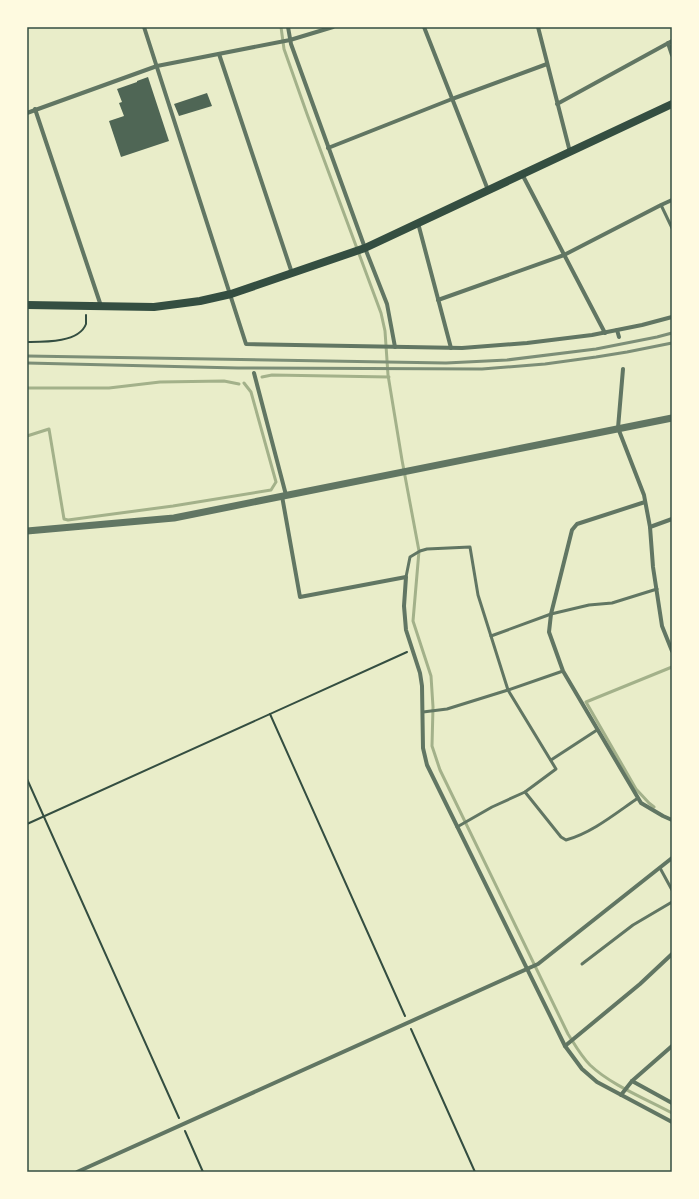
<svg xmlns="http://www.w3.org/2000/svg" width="699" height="1199" font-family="Georgia,serif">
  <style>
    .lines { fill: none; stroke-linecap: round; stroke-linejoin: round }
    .stream { stroke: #a3b18a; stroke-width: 3 }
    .building { fill: #4f6655 }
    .path { stroke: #344e41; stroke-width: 2 }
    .service { stroke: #617663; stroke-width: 3 }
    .minor { stroke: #617663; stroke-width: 4 }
    .tertiary { stroke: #617663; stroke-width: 7 }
    .secondary { stroke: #344e41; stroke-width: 8 }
    .rail { stroke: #7c8e77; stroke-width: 3 }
    .neatline { fill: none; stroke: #344e41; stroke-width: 1.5 }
  </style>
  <rect width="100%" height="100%" fill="#e9edc9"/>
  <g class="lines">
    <g class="stream">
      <path d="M281,27L284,49L307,114L381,313L385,331L388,375L402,460L419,551L413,621L431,676L433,707L432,746L440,770L568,1034C575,1045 581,1056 590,1065C611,1085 646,1099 672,1113"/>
      <polyline points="262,377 272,375 389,377"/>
      <polyline points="27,388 109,388 160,382 224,381 239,384"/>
      <polyline points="27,436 49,429 64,519 68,520 173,506 271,490 276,482 251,392 244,383"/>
      <polyline points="654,807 649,803 636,789 586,702 672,667"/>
    </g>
  </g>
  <g class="building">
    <polygon points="148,77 169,141 121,157 109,121 124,116 119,103 122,102 117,89 137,82 137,81"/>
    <polygon points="207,93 212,106 179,116 174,104"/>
  </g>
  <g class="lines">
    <g class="path">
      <path d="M27,342C43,342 79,343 86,324C86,322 86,318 86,315"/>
      <polyline points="270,714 405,1016"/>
      <polyline points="27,779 179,1118"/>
      <polyline points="27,824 407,652"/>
      <polyline points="411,1029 475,1172"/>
      <polyline points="185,1131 203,1172"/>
    </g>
    <g class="service">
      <polyline points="661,205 672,228"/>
      <polyline points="406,577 410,557 420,551 427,549 470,547 478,595 508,690 556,769 525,792 492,807 457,827"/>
      <polyline points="491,636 551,614 589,605 612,603 657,589"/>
      <polyline points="423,712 447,709 508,690 563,671"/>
      <polyline points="551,760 597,730"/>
      <path d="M525,792L561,837L566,840C592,833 616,813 638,798"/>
      <polyline points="660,868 672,890"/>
      <polyline points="582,964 633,925 672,902"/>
    </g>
    <g class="minor">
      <polyline points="144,27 246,344 462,348 527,343 592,335 642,325 672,317"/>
      <polyline points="288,27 291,44 365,248 387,304 395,347"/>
      <polyline points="424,27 488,190"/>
      <polyline points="538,27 570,152"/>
      <polyline points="668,43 672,55"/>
      <polyline points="219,54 292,273"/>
      <polyline points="557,104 672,41"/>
      <polyline points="35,109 101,306"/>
      <polyline points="27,113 157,66 290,40 333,27"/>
      <polyline points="328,148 452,99 547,64"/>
      <polyline points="522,174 605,333"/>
      <polyline points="418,223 451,348"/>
      <polyline points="438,300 564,255 661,205 672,200"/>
      <polyline points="617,330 619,337"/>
      <polyline points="623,369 618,428 644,495 650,527 653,567 662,626 672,651"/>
      <polyline points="254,373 286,495"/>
      <polyline points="282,496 300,597 406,577 404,606 406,630 420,673 422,686 423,748 427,765 565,1046 582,1069 597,1082 672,1122"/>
      <polyline points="645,502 577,524 572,530 551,614 549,632 563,671 641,803 663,816 672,820"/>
      <polyline points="650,527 672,519"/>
      <polyline points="565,1046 640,984 672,954"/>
      <polyline points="632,1081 672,1103"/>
      <polyline points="621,1095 632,1081 672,1046"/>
      <polyline points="77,1172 538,964 672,858"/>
    </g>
    <polyline class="tertiary" points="27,531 174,518 672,418"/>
    <polyline class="secondary" points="27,305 154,307 200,301 231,294 365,248 672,104"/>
    <g class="rail">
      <polyline points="27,356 446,363 507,360 596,349 657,337 672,333"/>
      <polyline points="27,363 238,368 482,369 545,364 596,357 627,352 672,343"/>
    </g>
  </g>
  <rect width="699" height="1199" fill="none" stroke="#fefae0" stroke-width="56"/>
  <rect x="28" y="28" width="643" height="1143" class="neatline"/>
</svg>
